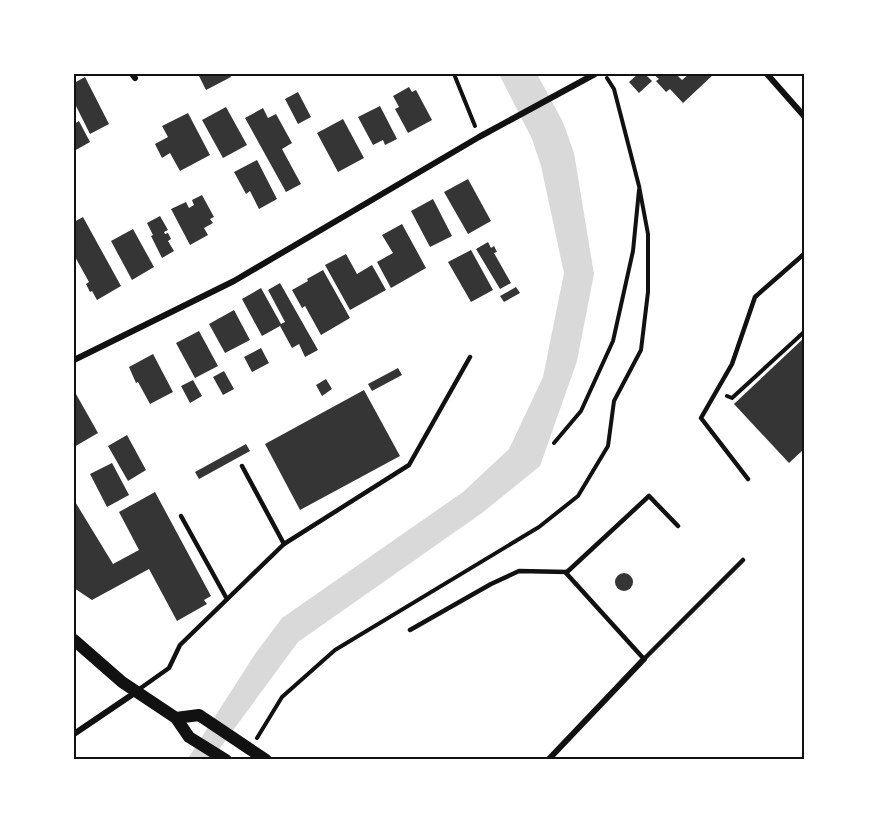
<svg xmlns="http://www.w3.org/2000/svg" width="878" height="833" font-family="'PT Sans Narrow',sans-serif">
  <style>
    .water { fill: #d9d9d9 }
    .building { fill: #353535 }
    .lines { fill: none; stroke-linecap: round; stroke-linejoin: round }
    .path { stroke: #111; stroke-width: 4 }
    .service { stroke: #111; stroke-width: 4.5 }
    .minor { stroke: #111; stroke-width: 6 }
    .secondary { stroke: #111; stroke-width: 12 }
    .neatline { fill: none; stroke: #111; stroke-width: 2 }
  </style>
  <rect width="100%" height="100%" fill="#fff"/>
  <polygon class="water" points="499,74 537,74 563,122 574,153 594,274 577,361 540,466 482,513 298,642 212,759 187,760 255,654 282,618 463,492 509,449 543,377 564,273 541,166 532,139"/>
  <g class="building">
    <polygon points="198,74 229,74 231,77 206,90"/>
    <polygon points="638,74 645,74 652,81 639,93 629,82"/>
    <polygon points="653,74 676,74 682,80 689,74 714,74 683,103 670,89 666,92 656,81 659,79"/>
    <polygon points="85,77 109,124 90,134 74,102 74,83"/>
    <polygon points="409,87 412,92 416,90 432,120 408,133 395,109 399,107 393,96"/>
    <polygon points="298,92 311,117 298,124 285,99"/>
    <polygon points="380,106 397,139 385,145 383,140 373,145 358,117"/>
    <polygon points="226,107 247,145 223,158 202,120"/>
    <polygon points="263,108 268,118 276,114 292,143 282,149 301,184 286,192 245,118"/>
    <polygon points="188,113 210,155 180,171 170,153 162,158 155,144 168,137 162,126"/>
    <polygon points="343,119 364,158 338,172 317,133"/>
    <polygon points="79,121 90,142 74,151 74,124"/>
    <polygon points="257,160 277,199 259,209 250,191 246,194 234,172"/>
    <polygon points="468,179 491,221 468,234 444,192"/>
    <polygon points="202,195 214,217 210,219 213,223 204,228 208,235 190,245 171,209 186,202 189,208 194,205 192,200"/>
    <polygon points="433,199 452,236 430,247 411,211"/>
    <polygon points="160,216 168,230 164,232 165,234 168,233 171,239 168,241 174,251 162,258 151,236 153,235 147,223"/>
    <polygon points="83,217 121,286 97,300 92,291 90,292 86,284 89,282 74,255 74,222"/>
    <polygon points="402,224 426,268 391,288 377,262 393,253 382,235"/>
    <polygon points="133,229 154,267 132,280 111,241"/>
    <polygon points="488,242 491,248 494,246 497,252 494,253 511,283 500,289 476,249"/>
    <polygon points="471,250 493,290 471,302 448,262"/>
    <polygon points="346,254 357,274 372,265 386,290 350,310 325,265"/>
    <polygon points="323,270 350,318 321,335 305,306 302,308 292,290 308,281 307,279"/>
    <polygon points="280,283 318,350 305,357 299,344 292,348 280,326 262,336 242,299 261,288 281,324 285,322 268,290"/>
    <polygon points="516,287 520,293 504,302 500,296"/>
    <polygon points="234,310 250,340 225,353 209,324"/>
    <polygon points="199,331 218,366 195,378 176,343"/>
    <polygon points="804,338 804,449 789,463 734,404"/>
    <polygon points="261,348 269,363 252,372 244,357"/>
    <polygon points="153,354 173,392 150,404 138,382 136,383 129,367"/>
    <polygon points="398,368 402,375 372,391 368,384"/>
    <polygon points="224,371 234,389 223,395 213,377"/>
    <polygon points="326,379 332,389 322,396 316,385"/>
    <polygon points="193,380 202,396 190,403 181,386"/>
    <polygon points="364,390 400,456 300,510 265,444"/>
    <polygon points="76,394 98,433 74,447 74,396"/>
    <polygon points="127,435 146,470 128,481 108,446"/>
    <polygon points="246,444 250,451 199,479 195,472"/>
    <polygon points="112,463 129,495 107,507 90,474"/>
    <polygon points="155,492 211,596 204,600 207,604 177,621 149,569 92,600 74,588 74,500 113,564 139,550 119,512"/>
    <circle cx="624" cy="582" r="9"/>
  </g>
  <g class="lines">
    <g class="path">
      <polyline points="454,74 475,126"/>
      <polyline points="727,396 732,398 804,332"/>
      <polyline points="554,443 581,411 613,341 633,251 639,190"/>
      <polyline points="257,738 282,697 335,650 539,527 578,496 608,446 614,401 641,350 648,292 648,234 639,186 614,89 607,78"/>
    </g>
    <g class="service">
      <polyline points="748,479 701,418 732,364 755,297 804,254"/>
      <polyline points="181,516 227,599"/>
      <polyline points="678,526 649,496 566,573 644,659 743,560"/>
      <polyline points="284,544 409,465 470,357"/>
      <polyline points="410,630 491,584 519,571 567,572"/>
      <polyline points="138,690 169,668 180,645 284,544 242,466"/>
    </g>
    <g class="minor">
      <polyline points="132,74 135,78"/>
      <polyline points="767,74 804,116"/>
      <polyline points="74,360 234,281 479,137 595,74"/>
      <polyline points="74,734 136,692"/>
      <polyline points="548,760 644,659"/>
    </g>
    <g class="secondary">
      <polyline points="74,640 122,682 176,718 189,737 226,760"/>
      <polyline points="176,718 199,715 266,760"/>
    </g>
  </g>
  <rect width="878" height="833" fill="none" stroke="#ffffff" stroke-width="150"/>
  <rect x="75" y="75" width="728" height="683" class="neatline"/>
</svg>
